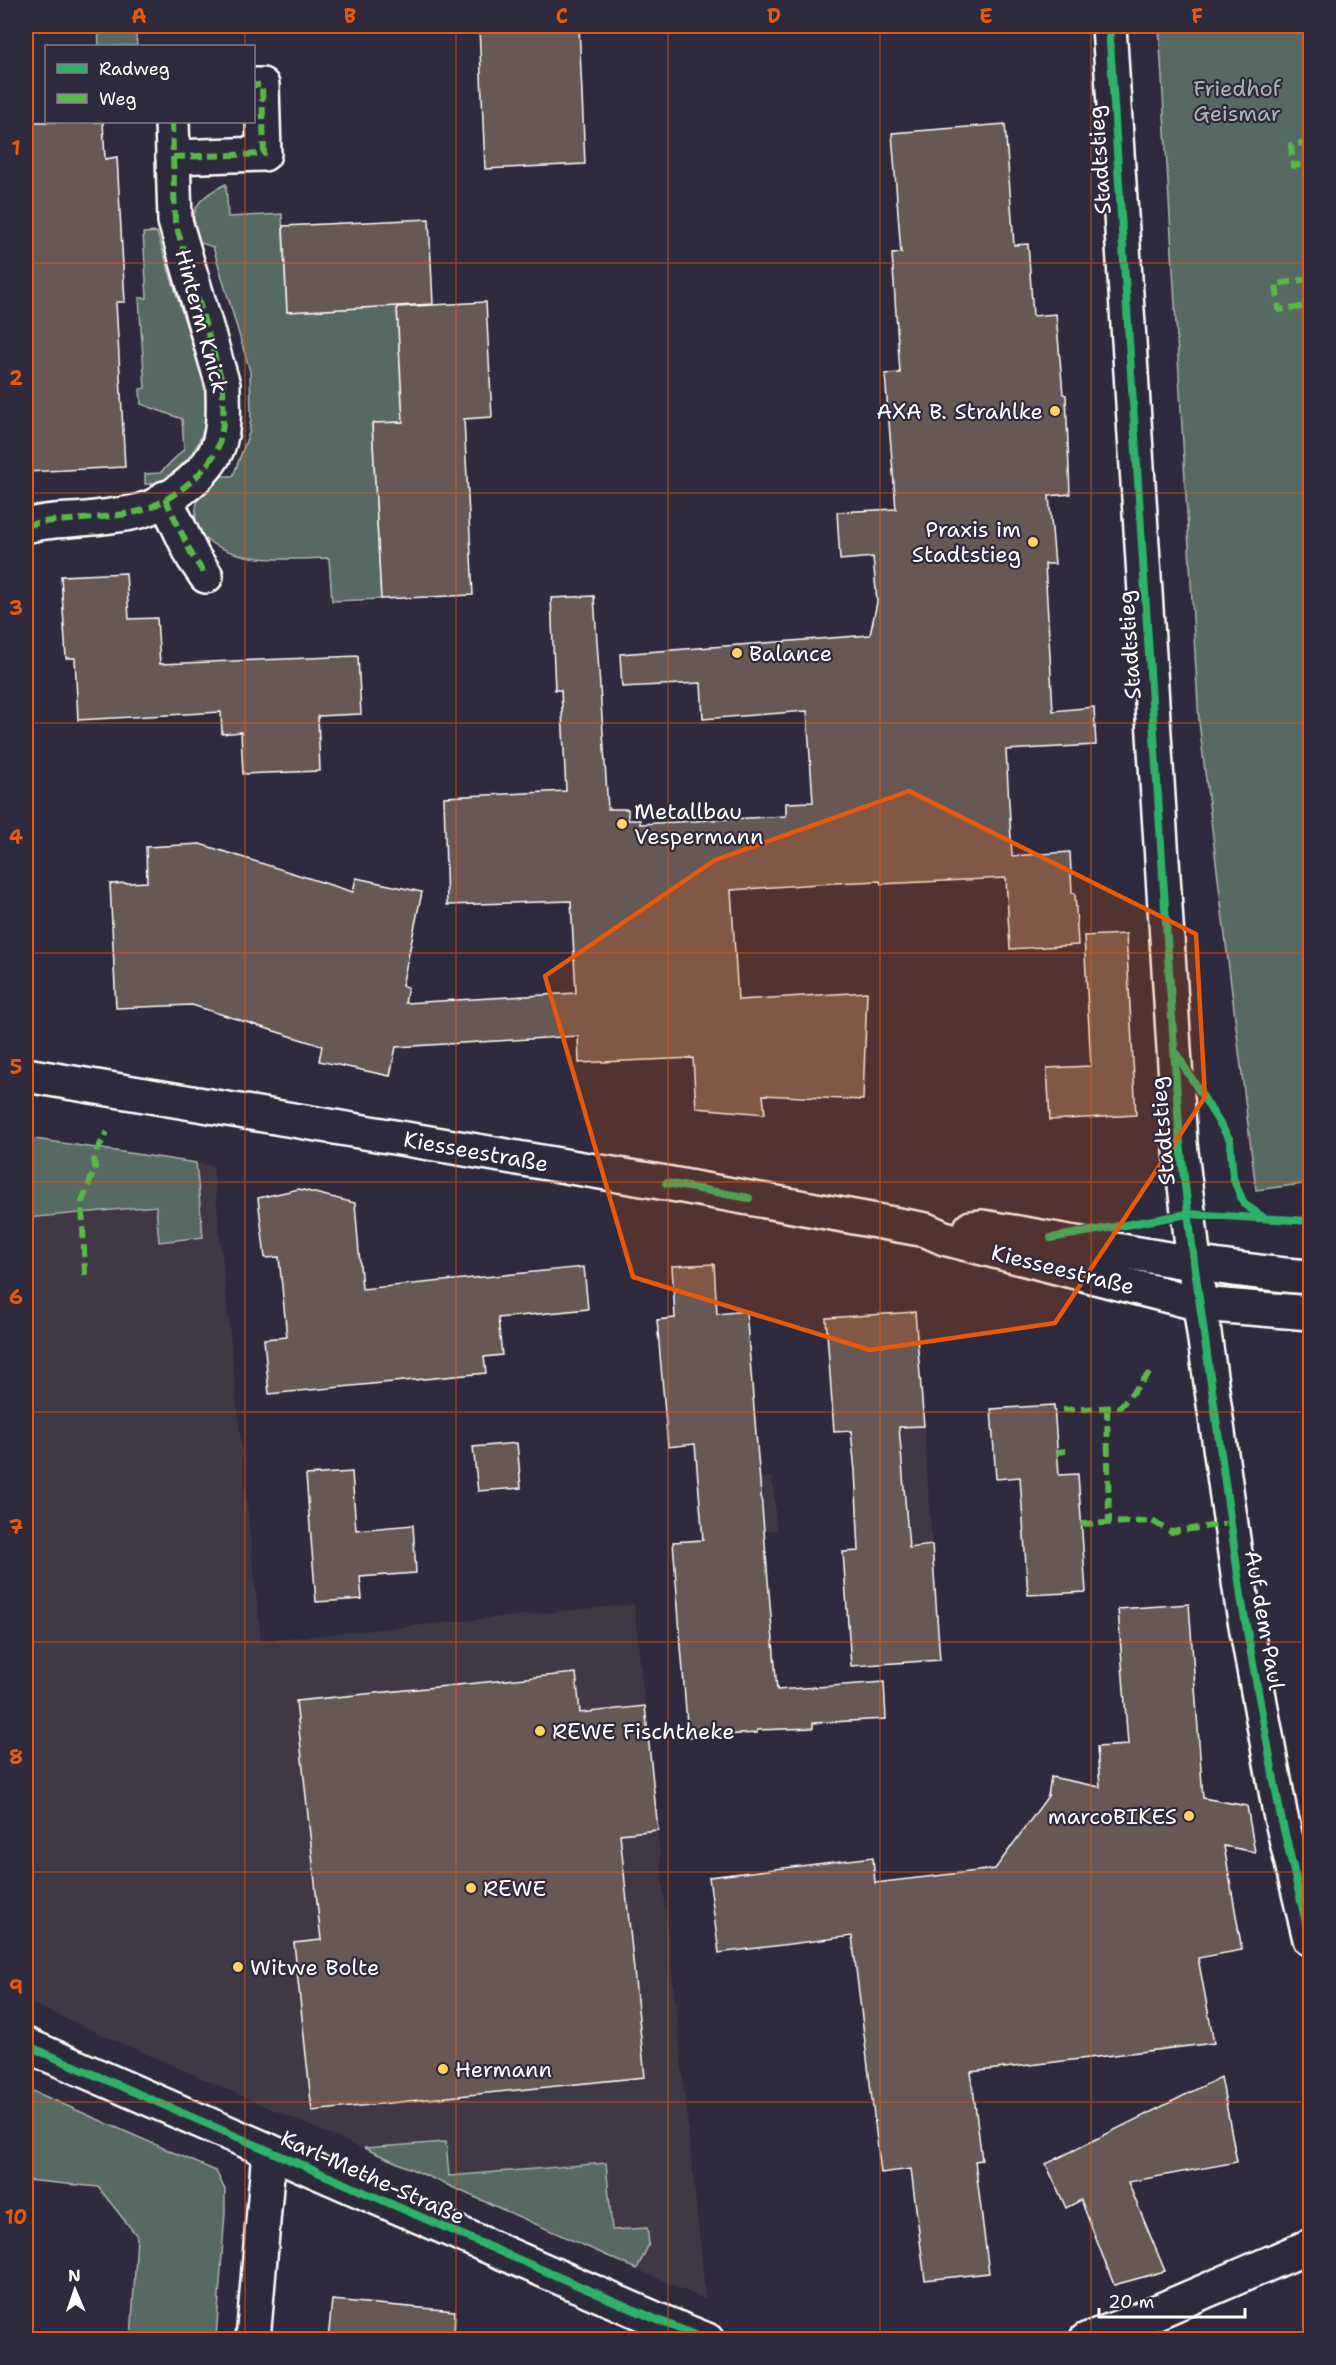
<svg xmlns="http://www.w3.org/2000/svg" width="1336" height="2365" font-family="'Shantell Sans',sans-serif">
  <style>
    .built { fill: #403844 }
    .green { fill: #576a63; stroke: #abb4b1; stroke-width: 1.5 }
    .building { fill: #675955; stroke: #fff; stroke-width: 1.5 }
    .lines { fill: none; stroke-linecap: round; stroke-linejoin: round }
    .street-casing { stroke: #fff; stroke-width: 38 }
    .secondary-casing { stroke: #fff; stroke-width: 38 }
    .street { stroke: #2f2a3d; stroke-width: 33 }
    .secondary { stroke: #2f2a3d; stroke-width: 33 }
    .quiet { stroke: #58b947; stroke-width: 6; stroke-dasharray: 12 6; stroke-linecap: butt }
    .cycleway-casing { stroke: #2f2a3d; stroke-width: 11 }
    .cycleway { stroke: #2db169; stroke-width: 8 }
    .marked { fill: #e8590c; fill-opacity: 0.2; stroke: #e8590c; stroke-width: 4.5; stroke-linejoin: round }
    .grid { fill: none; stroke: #e8590c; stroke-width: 1.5; stroke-opacity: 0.55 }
    .poi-dot { fill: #ffd166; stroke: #2f2a3d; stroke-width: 2 }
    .labels { text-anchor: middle; stroke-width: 4.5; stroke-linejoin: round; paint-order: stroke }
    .park-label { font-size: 22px; fill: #abb4b1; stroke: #2f2a3d }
    .street-label { font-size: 22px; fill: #fff; stroke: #2f2a3d }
    .poi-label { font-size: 22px; fill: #fff; stroke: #2f2a3d; text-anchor: start }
    .neatline { fill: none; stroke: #e8590c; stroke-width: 2 }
    .grid-label { font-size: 20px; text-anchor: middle; font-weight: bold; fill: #e8590c }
  </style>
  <rect width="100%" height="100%" fill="#2f2a3d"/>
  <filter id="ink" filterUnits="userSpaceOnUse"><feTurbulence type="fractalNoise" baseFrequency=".0167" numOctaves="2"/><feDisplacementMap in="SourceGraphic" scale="12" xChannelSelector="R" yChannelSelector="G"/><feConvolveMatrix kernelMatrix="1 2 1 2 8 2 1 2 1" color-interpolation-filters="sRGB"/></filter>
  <g filter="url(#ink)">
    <g class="built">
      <polygon points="35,1139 213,1166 261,1641 634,1604 706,2300 26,2001 26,1145"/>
      <polygon points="924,1426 932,1545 860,1551 852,1431"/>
      <polygon points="772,1477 777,1530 703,1536 699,1484"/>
    </g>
    <g class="green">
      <polygon points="98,26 135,26 137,46 99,46"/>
      <polygon points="1159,26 1310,26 1310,1183 1256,1190 1199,722"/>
      <path d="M226,184L228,217L282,214L287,312L397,306L403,422L372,424L381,599L332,601L329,558C279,559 239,566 196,533C195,500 194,500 217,476H233L249,433L251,418L250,371L213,247L198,242C186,211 198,197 226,184Z"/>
      <path d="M157,232L208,396C207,438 194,458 161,484H145V474L160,473L184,449L182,419L141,404L140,389L145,388L139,298H147L143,233Z"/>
      <polygon points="35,1139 196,1163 203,1237 159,1242 156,1206 26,1218 26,1145"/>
      <polygon points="26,2088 216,2171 225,2190 225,2212 216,2339 131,2339 137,2236 98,2187 26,2180"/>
      <polygon points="446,2142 449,2176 606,2163 612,2230 647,2228 649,2244 637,2269 364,2148"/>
    </g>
    <g class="building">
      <polygon points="479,26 579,26 585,164 485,169"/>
      <polygon points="26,122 103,122 105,159 117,157 125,302 116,302 125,467 26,472"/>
      <polygon points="1005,124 1014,245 1028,244 1033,316 1056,314 1063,394 1066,395 1070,494 1049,496 1055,564 1045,564 1053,711 1094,707 1096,745 1006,750 1012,856 1070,852 1072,893 1075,893 1078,945 1010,949 1006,878 881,884 880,881 834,883 731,890 738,1000 867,992 863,1100 763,1095 765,1114 696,1108 693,1058 579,1063 578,1036 396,1047 390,1076 319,1061 322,1046 192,1005 116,1008 110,884 147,882 146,847 200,844 353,892 356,878 422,892 402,986 408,987 405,1003 576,993 571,901 447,905 444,797 566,791 561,690 555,690 551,598 594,596 608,809 628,809 628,820 640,820 640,824 786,816 786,803 813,802 807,711 703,719 701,683 622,687 620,654 870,635 877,602 873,557 840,560 837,512 896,509 885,374 900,373 892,254 901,253 892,133"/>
      <polygon points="429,219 433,304 287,312 283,226"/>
      <polygon points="486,302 492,417 464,419 473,595 381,599 372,423 403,422 397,307"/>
      <polygon points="126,573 129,619 157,618 160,664 358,656 361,714 318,716 320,771 243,774 241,732 222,734 221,712 78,720 75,658 66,658 61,576"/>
      <polygon points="1126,934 1136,1115 1050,1120 1047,1068 1091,1066 1084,936"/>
      <polygon points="299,1189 355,1203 362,1289 584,1267 588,1309 498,1318 502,1355 484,1357 486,1373 269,1394 264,1339 287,1337 279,1257 265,1258 258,1198"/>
      <polygon points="714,1264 717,1314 746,1311 777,1690 884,1682 886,1719 813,1723 813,1728 757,1730 757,1733 688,1737 673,1542 703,1540 695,1444 668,1447 657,1320 675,1318 672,1266"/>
      <polygon points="915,1312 924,1426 899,1427 909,1548 932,1545 940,1660 851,1666 843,1552 859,1551 855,1471 851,1431 834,1432 826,1318"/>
      <polygon points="1054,1405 1059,1475 1078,1474 1086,1592 1028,1595 1020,1477 996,1479 991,1409"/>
      <polygon points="517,1443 521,1488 478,1491 473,1447"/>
      <polygon points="352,1472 356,1530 413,1525 416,1573 360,1577 362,1599 316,1602 306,1475"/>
      <polygon points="1189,1604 1203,1798 1247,1806 1255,1852 1224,1846 1242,1950 1198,1958 1214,2043 971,2072 982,2160 975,2161 989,2273 925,2280 911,2169 881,2173 852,1936 719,1953 709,1877 873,1857 875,1883 995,1869 1048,1796 1051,1777 1100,1787 1097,1747 1128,1745 1118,1609"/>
      <polygon points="576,1673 580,1713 645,1706 658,1830 620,1834 645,2077 312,2111 294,1943 321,1940 296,1701"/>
      <polygon points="1221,2077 1237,2162 1128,2182 1165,2271 1114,2285 1081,2200 1066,2208 1046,2164"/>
      <polygon points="332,2300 455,2311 454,2340 328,2340"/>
    </g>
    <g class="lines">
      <g class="street-casing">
        <g id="street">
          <polyline points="1109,26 1180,1143 1194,1262 1242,1603 1280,1813 1310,1939"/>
          <polyline points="173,157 264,154 262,85 254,85"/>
          <polyline points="165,498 193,557 206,576"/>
          <path d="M26,526C48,519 71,521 94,518C109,516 125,515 140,511C168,503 213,471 220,440C225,422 223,404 223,385L175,221L172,122"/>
          <polyline points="26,2045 653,2318 707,2340"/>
          <polyline points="253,2340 269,2151"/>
          <polyline points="1086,2340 1138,2320 1310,2246"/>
        </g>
      </g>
      <g class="secondary-casing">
        <g id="secondary">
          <polyline points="26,1075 666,1183 926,1230 944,1238 1200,1304 1310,1313"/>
          <path d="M971,1228L982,1227C1090,1244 1202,1269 1310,1277"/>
        </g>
      </g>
      <use href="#street" class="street"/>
      <use href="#secondary" class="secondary"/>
      <g class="quiet">
        <polyline points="1310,142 1291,145 1293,166 1310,163"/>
        <polyline points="173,157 264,154 262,85 254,85"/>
        <polyline points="1310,279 1276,284 1279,310 1310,306"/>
        <polyline points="165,498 193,557 206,576"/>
        <path d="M26,526C48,519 71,521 94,518C109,516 125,515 140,511C168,503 213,471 220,440C225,422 223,404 223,385L175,221L172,122"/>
        <polyline points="85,1275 82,1202 95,1168 94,1156 107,1132"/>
        <polyline points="1107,1407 1109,1523"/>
        <polyline points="1063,1410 1120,1407 1152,1370"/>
        <polyline points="1057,1452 1066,1451"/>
        <polyline points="1081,1524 1152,1521 1171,1532 1230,1523"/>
      </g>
      <g class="cycleway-casing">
        <g id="cycleway">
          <polyline points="1109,26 1180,1143 1194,1262 1242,1603 1280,1813 1310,1939"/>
          <polyline points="1175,1052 1230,1140 1233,1178 1244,1204 1264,1218"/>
          <polyline points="666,1183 749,1198"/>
          <polyline points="1051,1238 1188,1214 1310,1221"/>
          <polyline points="26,2045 653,2318 707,2340"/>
        </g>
      </g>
      <use href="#cycleway" class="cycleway"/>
    </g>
  </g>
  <path class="marked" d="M909,791L1196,934L1205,1097L1055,1323L870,1350L633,1277L545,976L715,860Z"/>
  <path class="grid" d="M245,26V46M456,26V2340M668,26V2340M880,26V2340M1091,26V2340M245,122V2340M26,263H1310M26,493H1310M26,723H1310M26,953H1310M26,1182H1310M26,1412H1310M26,1642H1310M26,1872H1310M26,2102H1310"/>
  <g class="poi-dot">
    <circle cx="1055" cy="411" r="6"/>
    <circle cx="1033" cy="542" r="6"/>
    <circle cx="737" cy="653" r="6"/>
    <circle cx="622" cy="824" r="6"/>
    <circle cx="540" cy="1731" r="6"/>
    <circle cx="1189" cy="1816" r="6"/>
    <circle cx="471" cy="1888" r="6"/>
    <circle cx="238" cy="1967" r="6"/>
    <circle cx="443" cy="2069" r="6"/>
  </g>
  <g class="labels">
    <g class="park-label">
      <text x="1237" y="96">Friedhof<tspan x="1237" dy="25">Geismar</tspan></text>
    </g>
    <g class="street-label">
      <text transform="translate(1099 160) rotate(-94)" y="8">Stadtstieg</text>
      <text transform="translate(202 321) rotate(75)" y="8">Hinterm Knick</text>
      <text transform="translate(1129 645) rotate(-94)" y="8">Stadtstieg</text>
      <text transform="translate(1162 1131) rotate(-95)" y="8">Stadtstieg</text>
      <text transform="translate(476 1151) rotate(10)" y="8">Kiesseestraße</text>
      <text transform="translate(1063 1269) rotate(14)" y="8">Kiesseestraße</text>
      <text transform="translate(1265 1620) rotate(80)" y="8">Auf dem Paul</text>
      <text transform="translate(373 2177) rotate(24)" y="8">Karl-Methe-Straße</text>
    </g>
    <g class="poi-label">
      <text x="1043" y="419" text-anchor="end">AXA B. Strahlke</text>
      <text x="1021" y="537" text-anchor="end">Praxis im<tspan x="1021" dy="25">Stadtstieg</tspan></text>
      <text x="749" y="661">Balance</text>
      <text x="634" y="819">Metallbau<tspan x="634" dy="25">Vespermann</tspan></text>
      <text x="552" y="1739">REWE Fischtheke</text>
      <text x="1177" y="1824" text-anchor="end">marcoBIKES</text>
      <text x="483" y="1896">REWE</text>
      <text x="250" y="1975">Witwe Bolte</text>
      <text x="455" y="2077">Hermann</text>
    </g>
  </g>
  <rect width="1336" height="2365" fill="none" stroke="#2f2a3d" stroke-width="66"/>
  <rect x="45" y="45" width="210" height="78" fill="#2f2a3d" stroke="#827f8b" stroke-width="1.5"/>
  <rect x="57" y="64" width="30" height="9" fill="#2db169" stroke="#827f8b" stroke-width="1.5"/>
  <text x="99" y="75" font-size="18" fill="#ffffff">Radweg</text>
  <rect x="57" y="94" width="30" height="9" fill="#58b947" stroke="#827f8b" stroke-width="1.5"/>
  <text x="99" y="105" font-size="18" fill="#ffffff">Weg</text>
  <g transform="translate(75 2290) rotate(358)" stroke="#2f2a3d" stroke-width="4.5" paint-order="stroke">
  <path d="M0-4.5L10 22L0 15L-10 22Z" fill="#ffffff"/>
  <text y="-9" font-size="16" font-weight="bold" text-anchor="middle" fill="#ffffff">N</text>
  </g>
  <path d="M1099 2308v9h146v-9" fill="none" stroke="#ffffff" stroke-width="3"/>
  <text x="1108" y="2308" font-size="18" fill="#ffffff" stroke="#2f2a3d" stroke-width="4.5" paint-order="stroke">20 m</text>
  <rect x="33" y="33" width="1270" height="2299" class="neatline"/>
  <g class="grid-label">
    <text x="139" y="23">A</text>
    <text x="350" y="23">B</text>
    <text x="562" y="23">C</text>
    <text x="774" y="23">D</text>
    <text x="986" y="23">E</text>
    <text x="1197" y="23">F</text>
    <text x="16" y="155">1</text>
    <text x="16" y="385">2</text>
    <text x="16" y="615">3</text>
    <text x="16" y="844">4</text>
    <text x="16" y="1074">5</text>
    <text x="16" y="1304">6</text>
    <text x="16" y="1534">7</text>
    <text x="16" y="1764">8</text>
    <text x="16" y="1994">9</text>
    <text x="16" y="2224">10</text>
  </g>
</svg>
